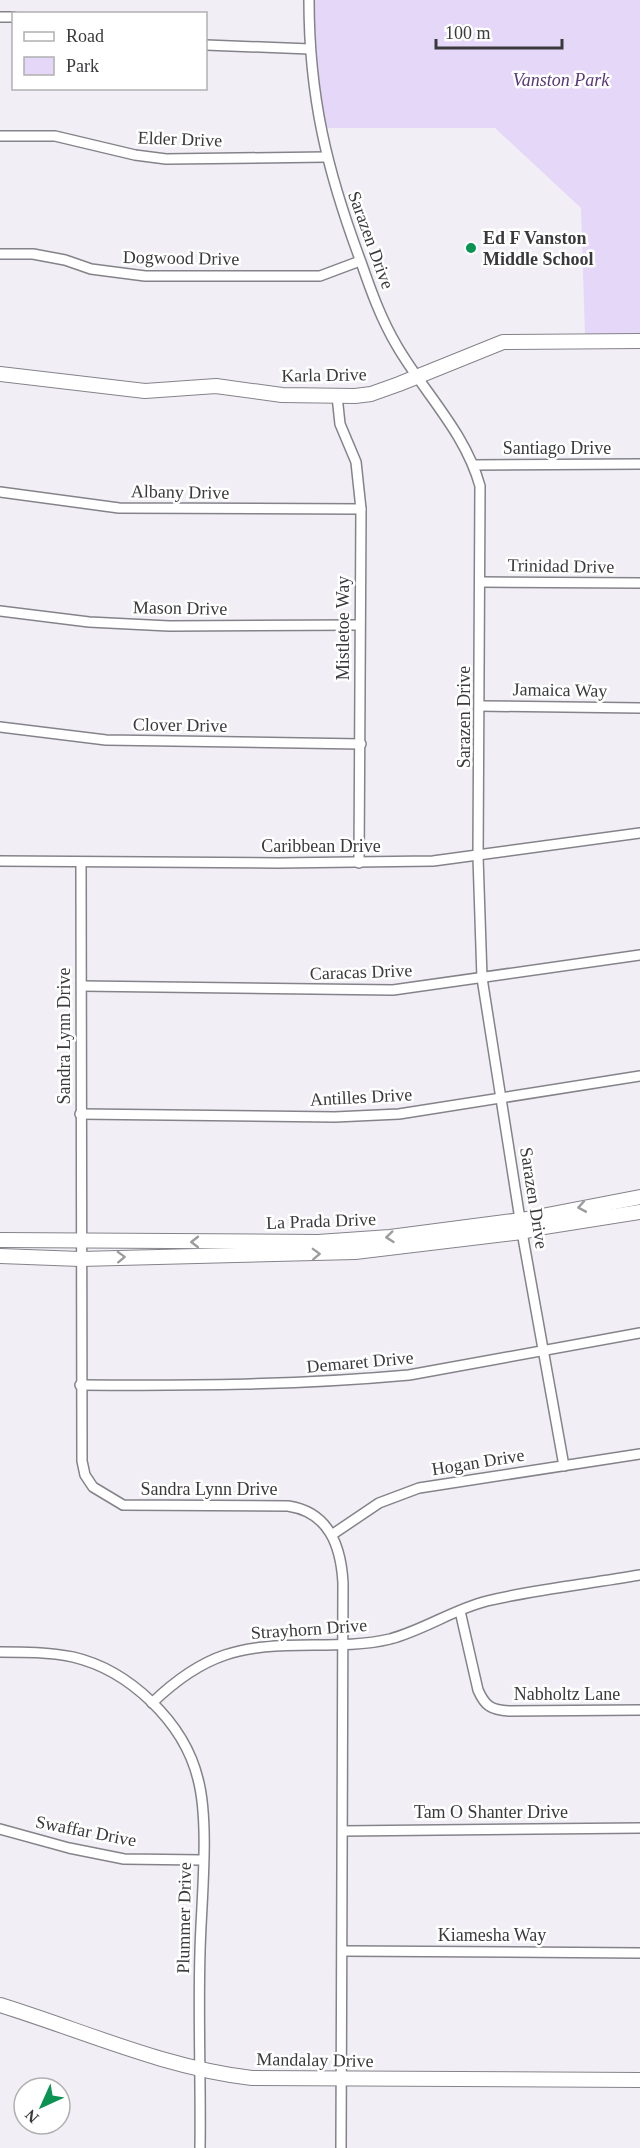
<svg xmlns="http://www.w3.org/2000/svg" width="640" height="2148" font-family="Georgia,serif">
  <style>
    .green { fill: #e5d7f8 }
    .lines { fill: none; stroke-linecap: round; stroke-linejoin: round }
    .street-casing { stroke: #85838a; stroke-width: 12 }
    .secondary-casing { stroke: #85838a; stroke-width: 16 }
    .street { stroke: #fff; stroke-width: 9 }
    .secondary { stroke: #fff; stroke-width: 14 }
    .oneway { stroke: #9c9c9e }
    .poi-dot { fill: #0a9351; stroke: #fff; stroke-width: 2 }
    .labels { text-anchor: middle; stroke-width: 5; stroke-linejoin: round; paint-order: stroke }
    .park-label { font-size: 18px; font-style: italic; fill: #573878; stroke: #fff }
    .street-label { font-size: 18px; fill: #3a393c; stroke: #fff }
    .poi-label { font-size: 18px; font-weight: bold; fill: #3a393c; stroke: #fff; text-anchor: start }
  </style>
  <rect width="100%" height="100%" fill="#f1eef6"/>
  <polygon class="green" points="313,0 640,0 640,334 585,334 581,208 495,128 323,128"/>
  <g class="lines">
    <g class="street-casing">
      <g id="street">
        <path d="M309,0C309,97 327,171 361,262C371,291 381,319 397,346C425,394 465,432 480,486L478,857L482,978L522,1232L564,1466"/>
        <polyline points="0,17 14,17"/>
        <polyline points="206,45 310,49"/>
        <polyline points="0,136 55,136 135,155 166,159 326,157"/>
        <polyline points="0,254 33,254 65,260 91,269 145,276 320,276 360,261"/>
        <polyline points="337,396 340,424 356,462 361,509 359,863"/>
        <polyline points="474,465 640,464"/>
        <polyline points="0,492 119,508 361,509"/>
        <polyline points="481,582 640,583"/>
        <polyline points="0,611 89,622 169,626 359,625"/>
        <polyline points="480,706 640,708"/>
        <polyline points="0,727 106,740 361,744"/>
        <polyline points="0,861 278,863 433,861 640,833"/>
        <path d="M81,863L82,1461L85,1475L93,1487L123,1505L288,1506C329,1512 341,1546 343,1583L341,2148"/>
        <polyline points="82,986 393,990 640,955"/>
        <polyline points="80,1114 335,1117 399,1114 640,1076"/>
        <path d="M80,1385C190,1386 299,1385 409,1375L640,1333"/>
        <polyline points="333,1534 379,1503 419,1488 640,1454"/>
        <path d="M460,1611L478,1690C485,1706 491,1710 509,1711L640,1710"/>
        <path d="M0,1652C24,1652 49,1652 73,1657C129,1670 184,1722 198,1779C210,1824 201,1903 200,1952C198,2017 201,2083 200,2148"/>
        <path d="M152,1703C205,1652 241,1645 313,1645C338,1645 365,1645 390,1639C424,1630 454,1609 487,1601C537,1589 589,1584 640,1575"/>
        <polyline points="0,1829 69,1848 124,1859 202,1860"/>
        <polyline points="343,1831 640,1828"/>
        <polyline points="343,1951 640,1953"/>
      </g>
    </g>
    <g class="secondary-casing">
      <g id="secondary">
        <polyline points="0,374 145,391 216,386 282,395 355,396 371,394 399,384 503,342 640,341"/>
        <polyline points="0,1240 318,1242 390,1237 521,1220 640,1197"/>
        <polyline points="0,1256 80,1259 355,1252 522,1232 544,1227 640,1212"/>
        <path d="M0,2005C84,2031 165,2068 252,2078L640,2080"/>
      </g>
    </g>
    <use href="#street" class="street"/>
    <use href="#secondary" class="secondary"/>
  </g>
  <defs><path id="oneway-chevron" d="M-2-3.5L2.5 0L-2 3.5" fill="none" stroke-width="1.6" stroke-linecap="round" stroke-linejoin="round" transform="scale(1.5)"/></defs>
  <g class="oneway">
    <use href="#oneway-chevron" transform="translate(582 1207) rotate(170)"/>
    <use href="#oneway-chevron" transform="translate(390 1237) rotate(174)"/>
    <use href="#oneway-chevron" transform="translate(195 1242) rotate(-180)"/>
    <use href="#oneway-chevron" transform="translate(316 1254) rotate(-2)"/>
    <use href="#oneway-chevron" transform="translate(121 1257) rotate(-2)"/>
  </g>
  <circle class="poi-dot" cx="471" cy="248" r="6"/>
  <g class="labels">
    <g class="park-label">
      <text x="561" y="86">Vanston Park</text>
    </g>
    <g class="street-label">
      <text transform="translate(180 139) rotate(2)" y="6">Elder Drive</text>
      <text transform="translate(371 240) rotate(70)" y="6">Sarazen Drive</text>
      <text transform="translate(181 258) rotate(1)" y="6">Dogwood Drive</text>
      <text transform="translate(324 375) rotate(-1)" y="6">Karla Drive</text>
      <text x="557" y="454">Santiago Drive</text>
      <text transform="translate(180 492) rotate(1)" y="6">Albany Drive</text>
      <text transform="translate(561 566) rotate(1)" y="6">Trinidad Drive</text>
      <text transform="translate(180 608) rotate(1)" y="6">Mason Drive</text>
      <text transform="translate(343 628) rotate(-90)" y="6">Mistletoe Way</text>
      <text transform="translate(560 690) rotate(1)" y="6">Jamaica Way</text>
      <text transform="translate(464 717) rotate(-90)" y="6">Sarazen Drive</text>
      <text transform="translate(180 725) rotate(1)" y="6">Clover Drive</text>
      <text x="321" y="852">Caribbean Drive</text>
      <text transform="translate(361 972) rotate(-2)" y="6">Caracas Drive</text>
      <text transform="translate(64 1036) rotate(-90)" y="6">Sandra Lynn Drive</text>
      <text transform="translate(361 1097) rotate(-3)" y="6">Antilles Drive</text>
      <text transform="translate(534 1198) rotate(81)" y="6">Sarazen Drive</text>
      <text transform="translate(321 1221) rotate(-2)" y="6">La Prada Drive</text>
      <text transform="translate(360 1362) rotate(-5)" y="6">Demaret Drive</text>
      <text transform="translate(478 1462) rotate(-9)" y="6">Hogan Drive</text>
      <text x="209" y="1495">Sandra Lynn Drive</text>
      <text transform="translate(309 1629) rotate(-4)" y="6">Strayhorn Drive</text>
      <text x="567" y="1700">Nabholtz Lane</text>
      <text x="491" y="1818">Tam O Shanter Drive</text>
      <text transform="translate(86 1831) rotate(11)" y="6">Swaffar Drive</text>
      <text transform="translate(184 1918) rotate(-89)" y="6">Plummer Drive</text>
      <text x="492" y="1941">Kiamesha Way</text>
      <text transform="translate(315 2060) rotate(1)" y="6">Mandalay Drive</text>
    </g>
    <g class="poi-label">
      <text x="483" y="244">Ed F Vanston<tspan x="483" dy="21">Middle School</tspan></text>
    </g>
  </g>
  <rect x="12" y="12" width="195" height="78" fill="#ffffff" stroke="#b0b0b1" stroke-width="1.5"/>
  <rect x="24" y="32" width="30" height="9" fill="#ffffff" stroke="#b0b0b1" stroke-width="1.5"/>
  <text x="66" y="42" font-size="18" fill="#3a393c">Road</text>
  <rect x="24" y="57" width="30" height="18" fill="#e5d7f8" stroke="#b0b0b1" stroke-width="1.5"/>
  <text x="66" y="72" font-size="18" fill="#3a393c">Park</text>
  <g transform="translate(42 2106) rotate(225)"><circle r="28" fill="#ffffff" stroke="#b0b0b1" stroke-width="1.5"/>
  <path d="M0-4.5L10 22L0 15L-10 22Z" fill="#0a9351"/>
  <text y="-9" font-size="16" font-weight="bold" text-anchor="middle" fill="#3a393c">N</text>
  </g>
  <path d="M436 39v9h126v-9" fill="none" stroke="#3a393c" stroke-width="3"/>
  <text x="445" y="39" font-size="18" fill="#3a393c" stroke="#ffffff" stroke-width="4.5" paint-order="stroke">100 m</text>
</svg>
